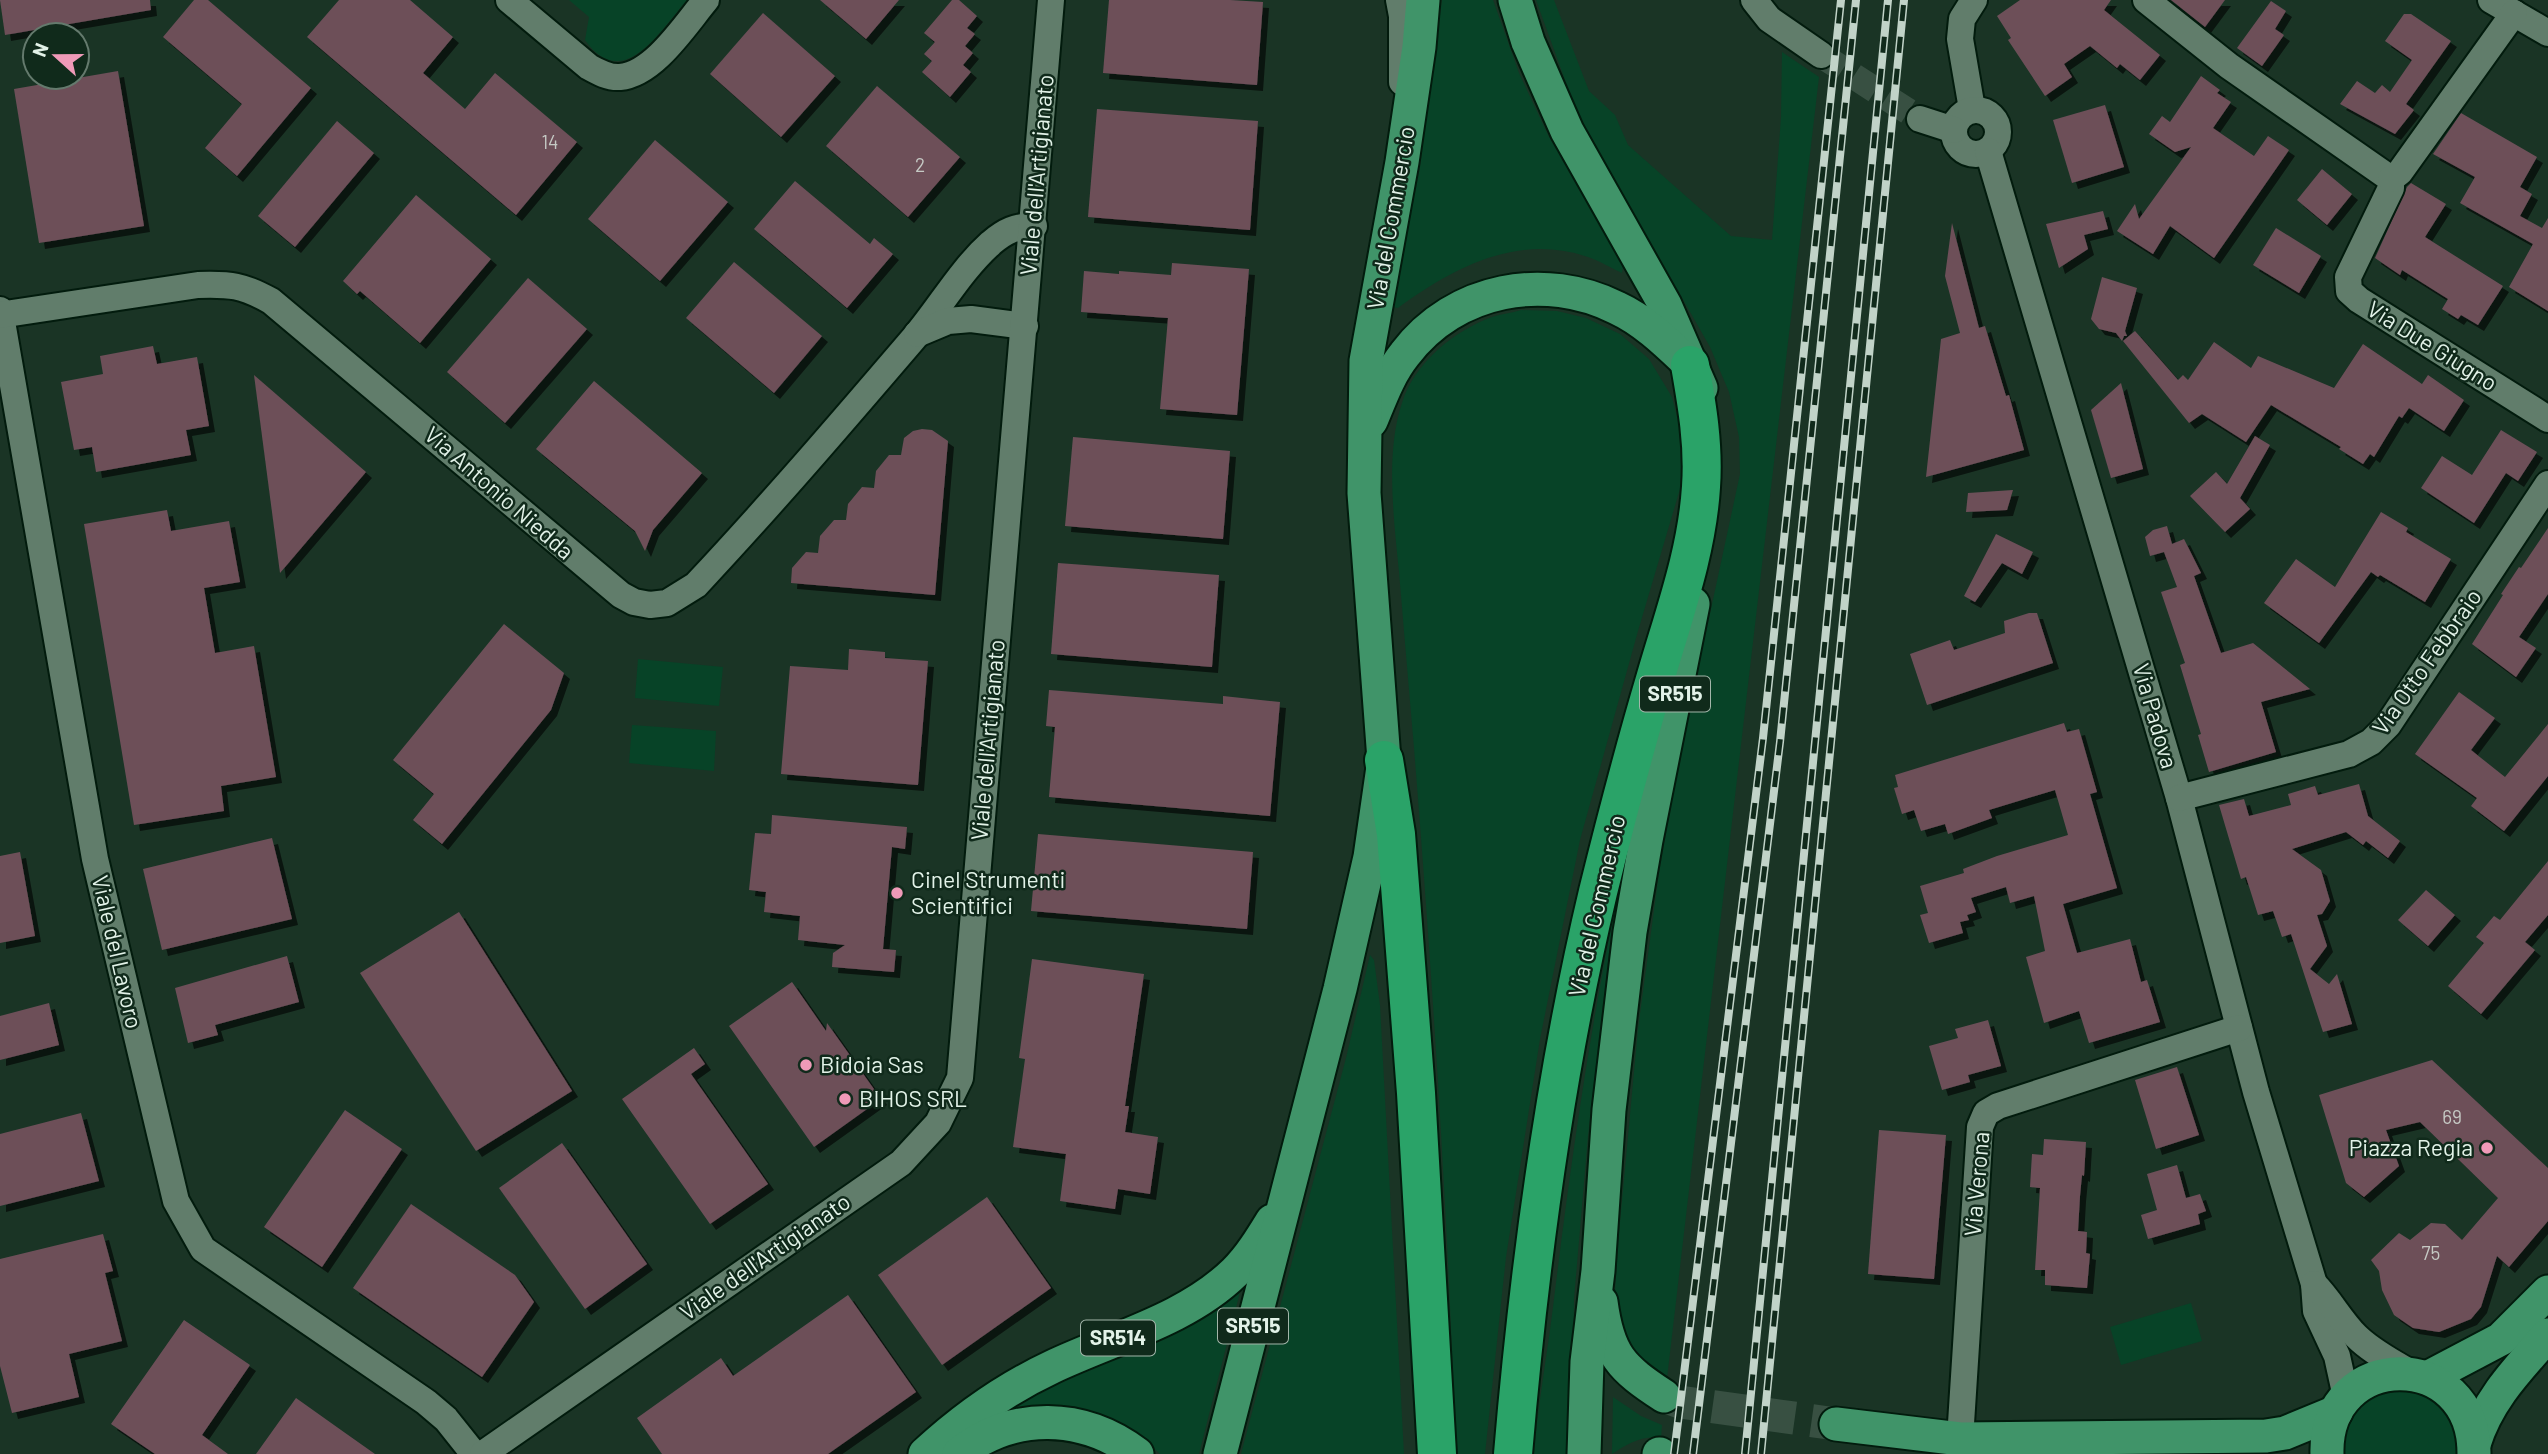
<svg xmlns="http://www.w3.org/2000/svg" width="2548" height="1454" font-family="Barlow,sans-serif">
  <style>
    .green { fill: #074327 }
    .building { fill: #6d4f59; filter: url(#shadow) }
    .lines { fill: none; stroke-linecap: round; stroke-linejoin: round }
    .minor-tunnel { stroke: #385042; stroke-width: 26; stroke-dasharray: 26 13; stroke-linecap: butt }
    .major-tunnel { stroke: #385042; stroke-width: 33; stroke-dasharray: 33 17; stroke-linecap: butt }
    .minor-casing { stroke: #021b0d; stroke-width: 30 }
    .major-casing { stroke: #021b0d; stroke-width: 37 }
    .highway-casing { stroke: #021b0d; stroke-width: 42 }
    .minor { stroke: #617d6b; stroke-width: 26 }
    .major { stroke: #409469; stroke-width: 33 }
    .highway { stroke: #2aa368; stroke-width: 38 }
    .rail-casing { stroke: #c1d3c8; stroke-width: 8 }
    .rail { stroke: #102a1b; stroke-width: 5; stroke-dasharray: 16; stroke-linecap: butt }
    .poi-dot { fill: #ef9ab8; stroke: #102a1b; stroke-width: 2.5 }
    .labels { text-anchor: middle; stroke-width: 5; stroke-linejoin: round; paint-order: stroke }
    .number-label { font-size: 19px; fill: #c5c9c4 }
    .shield { fill: #102a1b; stroke: #a3b6aa; stroke-width: 2 }
    .shield-label { font-size: 21px; font-weight: bold; fill: #e2f2e8 }
    .street-label { font-size: 23px; fill: #e2f2e8; stroke: #102a1b }
    .poi-label { font-size: 23px; fill: #e2f2e8; stroke: #102a1b; text-anchor: start }
  </style>
  <defs>
    <filter id="shadow"><feDropShadow dx="6" dy="6" stdDeviation="0" flood-color="#0009"/></filter>
  </defs>
  <rect width="100%" height="100%" fill="#1a3425"/>
  <g class="green">
    <path d="M569,0H687C660,31 623,94 585,40L589,17Z"/>
    <path d="M1442,0H1493L1519,73L1548,135L1623,265L1622,273C1611,268 1600,261 1588,257C1518,233 1454,267 1398,308L1393,307L1420,167Z"/>
    <polygon points="1536,0 1554,0 1589,91 1615,115 1628,145 1731,236 1772,240 1781,117 1782,52 1819,77 1666,1387 1628,1351 1614,1306 1619,1233 1638,1029 1659,873 1680,753 1740,474 1739,437 1729,392 1710,347 1577,113"/>
    <path d="M1521,310L1557,311L1586,318L1620,334L1649,359L1672,397L1682,437L1685,472L1638,631L1580,840L1540,1039L1506,1257L1485,1454H1456C1448,1219 1433,983 1414,748C1409,690 1404,631 1399,572C1394,520 1385,453 1402,403C1414,363 1454,331 1492,317C1501,314 1512,313 1521,310Z"/>
    <polygon points="638,659 723,667 719,706 635,698"/>
    <polygon points="632,725 716,731 714,771 629,763"/>
    <path d="M1613,919L1588,1136L1574,1299L1572,1454H1534C1538,1404 1547,1356 1553,1307C1569,1177 1587,1047 1613,919Z"/>
    <polygon points="1370,955 1374,960 1380,1005 1404,1454 1241,1454 1346,1058"/>
    <path d="M1241,1288L1199,1454H1160C1112,1405 1059,1397 995,1415L1012,1400Z"/>
    <polygon points="2191,1303 2202,1341 2121,1365 2110,1327"/>
    <path d="M2414,1384C2444,1407 2460,1412 2456,1454H2338L2339,1426L2368,1389Z"/>
    <path d="M1613,1397L1641,1416L1662,1425L1661,1438C1642,1435 1627,1444 1612,1454Z"/>
  </g>
  <g class="building">
    <polygon points="0,0 150,0 151,10 5,35"/>
    <polygon points="194,0 208,0 311,88 237,176 205,148 242,104 163,37"/>
    <polygon points="339,0 410,0 453,37 423,73 465,109 495,73 577,142 516,215 307,37"/>
    <polygon points="820,0 899,0 866,39"/>
    <polygon points="952,0 959,0 977,16 967,28 975,34 965,46 973,53 963,65 971,72 950,97 922,72 932,61 924,54 935,42 924,33"/>
    <polygon points="1109,0 1230,0 1263,2 1257,85 1103,73"/>
    <polygon points="2020,0 2111,0 2104,10 2160,55 2140,80 2120,64 2117,68 2090,46 2064,64 2072,77 2045,96 2008,40 2011,38 1997,16"/>
    <polygon points="2171,0 2225,0 2205,27"/>
    <polygon points="2271,1 2286,11 2275,29 2284,35 2262,66 2237,48"/>
    <polygon points="763,13 835,76 781,137 710,74"/>
    <polygon points="2404,14 2411,14 2451,41 2406,104 2414,110 2395,134 2340,104 2357,81 2375,93 2382,85 2390,92 2412,60 2385,41"/>
    <polygon points="118,71 144,226 39,243 14,89"/>
    <polygon points="2201,76 2220,90 2217,93 2231,102 2213,128 2254,156 2268,136 2289,150 2214,258 2170,226 2153,254 2117,231 2135,204 2139,219 2191,147 2175,152 2149,134 2162,116 2170,122"/>
    <polygon points="877,86 960,157 908,217 826,146"/>
    <polygon points="2105,105 2124,167 2072,183 2053,120"/>
    <polygon points="1097,109 1258,121 1250,230 1088,217"/>
    <polygon points="2461,113 2537,157 2520,187 2532,194 2520,216 2542,228 2548,218 2548,311 2509,287 2533,244 2460,203 2475,177 2433,154"/>
    <polygon points="337,121 374,153 295,247 258,216"/>
    <polygon points="655,140 728,202 660,281 588,219"/>
    <polygon points="2322,169 2352,194 2327,225 2297,200"/>
    <polygon points="795,181 870,244 874,238 893,254 847,308 754,229"/>
    <polygon points="2411,183 2446,204 2425,237 2503,286 2478,325 2461,315 2458,319 2442,309 2448,299 2402,270 2400,275 2375,258 2407,187"/>
    <polygon points="416,195 491,259 420,343 360,291 357,294 343,281"/>
    <polygon points="2103,211 2108,229 2084,235 2088,249 2059,268 2046,224"/>
    <polygon points="1952,223 1979,328 1985,326 2006,396 2009,395 2024,450 1926,477 1941,339 1960,333 1945,276"/>
    <polygon points="2276,228 2321,256 2299,293 2253,265"/>
    <polygon points="734,262 822,336 774,393 686,318"/>
    <polygon points="1172,263 1249,269 1237,415 1160,409 1168,318 1081,312 1084,271 1119,274 1119,271 1171,275"/>
    <polygon points="2102,277 2137,288 2125,331 2127,336 2124,336 2122,341 2116,333 2099,329 2091,319"/>
    <polygon points="528,278 587,329 505,423 447,372"/>
    <polygon points="2135,331 2178,380 2183,375 2188,380 2214,342 2251,368 2258,356 2334,388 2363,344 2422,384 2428,375 2464,400 2444,431 2409,408 2402,418 2399,416 2374,457 2370,454 2363,464 2339,449 2341,447 2271,405 2246,442 2202,414 2189,423 2123,341"/>
    <polygon points="153,346 157,364 197,357 209,426 186,430 191,455 96,472 92,447 74,450 61,382 103,374 100,356"/>
    <polygon points="254,375 366,472 280,573"/>
    <polygon points="594,381 702,473 653,530 645,551 635,531 536,449"/>
    <polygon points="2121,383 2143,469 2111,478 2091,410"/>
    <polygon points="922,429 932,430 948,441 935,595 791,583 792,568 806,552 818,553 820,536 834,520 846,520 848,504 862,487 874,488 876,471 889,455 901,455 904,438 913,431"/>
    <polygon points="2501,430 2537,452 2518,481 2506,473 2474,523 2421,488 2442,456 2472,475"/>
    <polygon points="2255,436 2270,445 2240,498 2250,509 2225,532 2190,496 2216,472 2227,484"/>
    <polygon points="1073,437 1230,451 1223,539 1065,526"/>
    <polygon points="2013,490 2007,510 1966,512 1968,493"/>
    <polygon points="167,510 171,531 229,521 240,582 204,588 215,653 254,646 276,777 221,786 224,811 134,825 84,524"/>
    <polygon points="2381,512 2408,528 2406,532 2451,559 2425,602 2380,575 2378,577 2371,572 2319,643 2264,603 2296,559 2335,587"/>
    <polygon points="2167,526 2172,544 2184,539 2201,573 2194,576 2221,653 2253,643 2310,689 2261,702 2276,752 2209,772 2198,735 2201,734 2180,665 2185,663 2161,592 2177,587 2164,552 2150,556 2145,537 2153,530"/>
    <polygon points="2548,528 2548,594 2519,637 2536,648 2516,677 2472,644 2503,595 2501,594 2519,567 2521,568"/>
    <polygon points="1996,534 2033,552 2022,574 2002,563 1975,602 1964,596"/>
    <polygon points="1058,563 1219,575 1212,667 1051,654"/>
    <polygon points="2029,613 2037,613 2053,663 1927,705 1910,654 1950,640 1954,650 2005,633 2004,621"/>
    <polygon points="504,624 564,673 551,710 442,844 413,820 434,794 393,760"/>
    <polygon points="849,649 885,652 885,658 928,661 918,785 781,774 790,666 848,670"/>
    <polygon points="1049,690 1223,704 1223,696 1280,702 1270,816 1049,797 1055,727 1046,726"/>
    <polygon points="2459,692 2495,718 2471,750 2505,777 2548,724 2548,776 2504,831 2471,806 2477,798 2415,754"/>
    <polygon points="2064,723 2067,732 2079,729 2097,792 2090,794 2117,888 2063,904 2077,953 2130,939 2141,982 2147,980 2160,1022 2089,1043 2079,1011 2044,1023 2026,957 2045,951 2034,896 2010,903 2006,887 1971,898 1976,912 1967,915 1969,920 1960,922 1963,933 1929,943 1920,915 1928,913 1920,886 1964,873 1963,869 1997,856 2068,835 2055,790 1989,810 1992,818 1948,834 1945,824 1921,831 1914,810 1902,814 1894,788 1898,787 1895,775"/>
    <polygon points="2359,784 2368,816 2400,841 2388,858 2366,841 2363,845 2346,832 2292,849 2321,870 2330,901 2322,914 2317,915 2327,946 2310,969 2329,984 2337,974 2352,1024 2323,1032 2291,934 2282,937 2273,911 2258,915 2246,877 2241,879 2219,805 2244,799 2249,816 2291,805 2288,794 2315,786 2318,795"/>
    <polygon points="772,815 907,827 905,849 892,847 883,949 896,950 894,972 832,967 833,953 845,945 798,940 800,916 764,912 766,892 749,890 755,833 771,834"/>
    <polygon points="1038,834 1253,852 1247,929 1031,911"/>
    <polygon points="272,838 292,919 162,950 143,869"/>
    <polygon points="20,852 35,936 0,943 0,856"/>
    <polygon points="2548,861 2548,915 2525,942 2535,950 2481,1014 2448,986 2484,943 2476,937 2494,916 2500,920"/>
    <polygon points="2426,890 2455,915 2428,946 2398,920"/>
    <polygon points="459,912 572,1091 476,1151 360,973"/>
    <polygon points="287,956 299,1002 215,1025 218,1035 188,1043 175,988"/>
    <polygon points="1032,959 1144,974 1125,1106 1129,1106 1125,1132 1158,1137 1150,1194 1118,1189 1115,1209 1060,1201 1066,1154 1013,1147 1025,1059 1019,1058"/>
    <polygon points="792,982 826,1031 827,1023 881,1099 814,1147 729,1026"/>
    <polygon points="49,1003 59,1045 0,1060 0,1016"/>
    <polygon points="1988,1020 2001,1066 1968,1075 1970,1082 1942,1090 1929,1046 1958,1038 1955,1029"/>
    <polygon points="694,1048 705,1064 691,1074 768,1184 710,1224 622,1099"/>
    <polygon points="2432,1060 2548,1168 2548,1221 2509,1267 2497,1256 2481,1307 2471,1319 2439,1332 2413,1328 2394,1315 2382,1290 2379,1271 2371,1260 2399,1233 2410,1240 2431,1223 2445,1224 2462,1240 2498,1198 2420,1122 2386,1130 2399,1166 2364,1197 2346,1183 2319,1095"/>
    <polygon points="2177,1067 2199,1135 2156,1149 2135,1080"/>
    <polygon points="345,1110 402,1149 322,1267 264,1227"/>
    <polygon points="81,1113 99,1181 0,1206 0,1134"/>
    <polygon points="1879,1130 1946,1135 1934,1279 1868,1274"/>
    <polygon points="2044,1139 2086,1142 2084,1176 2082,1175 2080,1196 2078,1231 2087,1232 2086,1253 2090,1254 2087,1288 2045,1285 2045,1270 2035,1270 2040,1188 2030,1187 2032,1154 2043,1155"/>
    <polygon points="562,1143 647,1264 585,1309 499,1188"/>
    <polygon points="2177,1165 2186,1198 2200,1194 2206,1211 2198,1214 2200,1224 2148,1239 2141,1215 2157,1210 2147,1174"/>
    <polygon points="987,1197 1051,1288 942,1365 878,1275"/>
    <polygon points="411,1204 515,1275 534,1302 482,1377 353,1288"/>
    <polygon points="103,1234 113,1271 105,1273 122,1341 69,1354 79,1397 12,1413 0,1366 0,1259"/>
    <polygon points="848,1295 916,1392 828,1454 662,1454 637,1418 721,1358 733,1376"/>
    <polygon points="184,1320 250,1365 202,1435 228,1454 155,1454 111,1424"/>
    <polygon points="296,1398 341,1430 375,1454 256,1454"/>
  </g>
  <g class="lines">
    <polyline class="minor-tunnel" points="1821,55 1920,119"/>
    <polyline class="major-tunnel" points="1664,1396 1680,1402 1836,1424"/>
    <g class="minor-casing">
      <g id="minor">
        <path d="M509,0L589,67C598,72 609,78 620,77C654,74 685,25 706,0"/>
        <polyline points="1399,0 1402,16 1402,82"/>
        <polyline points="1754,0 1769,19 1821,55"/>
        <polyline points="2146,0 2229,66 2391,179 2391,188 2348,277 2349,291 2359,300 2548,419"/>
        <polyline points="2491,0 2548,33"/>
        <polyline points="1972,109 1960,39 1962,19 1974,0"/>
        <circle cx="1976" cy="132" r="22"/>
        <polyline points="1920,119 1954,130"/>
        <polyline points="1988,151 2179,798 2256,1092 2314,1284 2316,1311 2337,1356 2346,1397"/>
        <polyline points="2391,179 2400,172 2514,13"/>
        <polyline points="0,310 95,859 176,1201 203,1249 426,1402 446,1419 474,1454"/>
        <path d="M0,315L198,285C231,284 242,285 271,301L621,595L634,602L650,605L667,603L696,585C771,505 843,421 914,338C941,306 960,271 991,243C1005,231 1016,226 1034,226"/>
        <polyline points="917,334 948,321 971,319 1025,326"/>
        <polyline points="2179,798 2349,754 2371,742 2388,725 2548,484"/>
        <path d="M2314,1284C2330,1300 2340,1320 2356,1336C2372,1352 2393,1362 2412,1374"/>
        <polyline points="1960,1439 1980,1127 1986,1113 1998,1106 2239,1028"/>
        <polyline points="483,1454 901,1163 938,1123 960,1078 1051,0"/>
      </g>
    </g>
    <g class="major-casing">
      <g id="major">
        <polyline points="1515,0 1528,42 1567,131 1665,305 1701,388"/>
        <path d="M1371,421C1381,397 1389,374 1405,354C1455,288 1545,272 1617,308C1643,320 1665,341 1685,360"/>
        <path d="M1601,1302C1608,1355 1621,1368 1664,1396"/>
        <polyline points="2427,1378 2501,1339 2548,1292"/>
        <polyline points="1836,1424 1960,1439 2266,1436 2285,1433 2336,1412"/>
        <path d="M2474,1444C2488,1399 2518,1369 2548,1335"/>
        <path d="M925,1454C963,1419 1005,1389 1052,1367C1113,1338 1186,1320 1235,1272C1250,1257 1261,1239 1272,1221"/>
        <path d="M959,1454C1013,1411 1083,1413 1137,1454"/>
        <polyline points="1220,1454 1340,989 1370,857 1384,760 1364,493 1366,361 1402,162 1419,47 1423,0"/>
        <polyline points="1584,1454 1587,1362 1598,1271 1609,1110 1630,932 1646,840 1693,604"/>
        <polyline points="1659,1454 1660,1454"/>
        <path d="M2327,1454C2324,1348 2475,1346 2474,1454"/>
      </g>
    </g>
    <g class="highway-casing">
      <g id="highway">
        <polyline points="1384,760 1396,834 1416,1093 1437,1454"/>
        <path d="M1513,1454C1529,1265 1554,1077 1598,892C1616,819 1635,747 1656,676C1674,614 1697,552 1701,487C1704,445 1697,405 1690,365"/>
      </g>
    </g>
    <use href="#minor" class="minor"/>
    <use href="#major" class="major"/>
    <use href="#highway" class="highway"/>
    <g class="rail-casing">
      <g id="rail">
        <polyline points="1674,1454 1763,738 1841,0"/>
        <polyline points="1693,1454 1780,742 1856,0"/>
        <polyline points="1745,1454 1888,0"/>
        <polyline points="1761,1454 1904,0"/>
      </g>
    </g>
    <use href="#rail" class="rail"/>
  </g>
  <g class="poi-dot">
    <circle cx="897" cy="893" r="7"/>
    <circle cx="806" cy="1065" r="7"/>
    <circle cx="845" cy="1099" r="7"/>
    <circle cx="2487" cy="1148" r="7"/>
  </g>
  <g class="labels">
    <g class="number-label">
      <text x="550" y="149">14</text>
      <text x="920" y="172">2</text>
      <text x="2452" y="1124">69</text>
      <text x="2431" y="1260">75</text>
    </g>
    <g class="shield">
      <rect x="1640" y="676.5" width="70" height="35" rx="5"/>
      <rect x="1218" y="1308.5" width="70" height="35" rx="5"/>
      <rect x="1081" y="1320.5" width="74" height="35" rx="5"/>
    </g>
    <g class="shield-label">
      <text x="1675" y="701">SR515</text>
      <text x="1253" y="1333">SR515</text>
      <text x="1118" y="1345">SR514</text>
    </g>
    <g class="street-label">
      <text transform="translate(1037 175) rotate(-85)" y="8">Viale dell'Artigianato</text>
      <text transform="translate(1391 218) rotate(-80)" y="8">Via del Commercio</text>
      <text transform="translate(2432 346) rotate(32)" y="8">Via Due Giugno</text>
      <text transform="translate(499 493) rotate(41)" y="8">Via Antonio Niedda</text>
      <text transform="translate(2427 662) rotate(-55)" y="8">Via Otto Febbraio</text>
      <text transform="translate(2155 716) rotate(74)" y="8">Via Padova</text>
      <text transform="translate(988 740) rotate(-85)" y="8">Viale dell'Artigianato</text>
      <text transform="translate(1597 906) rotate(-77)" y="8">Via del Commercio</text>
      <text transform="translate(117 952) rotate(77)" y="8">Viale del Lavoro</text>
      <text transform="translate(1977 1184) rotate(-85)" y="8">Via Verona</text>
      <text transform="translate(765 1257) rotate(-35)" y="8">Viale dell'Artigianato</text>
    </g>
    <g class="poi-label">
      <text x="911" y="888">Cinel Strumenti<tspan x="911" dy="26">Scientifici</tspan></text>
      <text x="820" y="1073">Bidoia Sas</text>
      <text x="859" y="1107">BIHOS SRL</text>
      <text x="2473" y="1156" text-anchor="end">Piazza Regia</text>
    </g>
  </g>
  <g transform="translate(56 56) rotate(291)"><circle r="33" fill="#102a1b" stroke="#647a6d" stroke-width="2"/>
  <path d="M0-5L12 26L0 18L-12 26Z" fill="#ef9ab8"/>
  <text y="-10" font-size="19" font-weight="bold" text-anchor="middle" fill="#e2f2e8">N</text>
  </g>
</svg>
